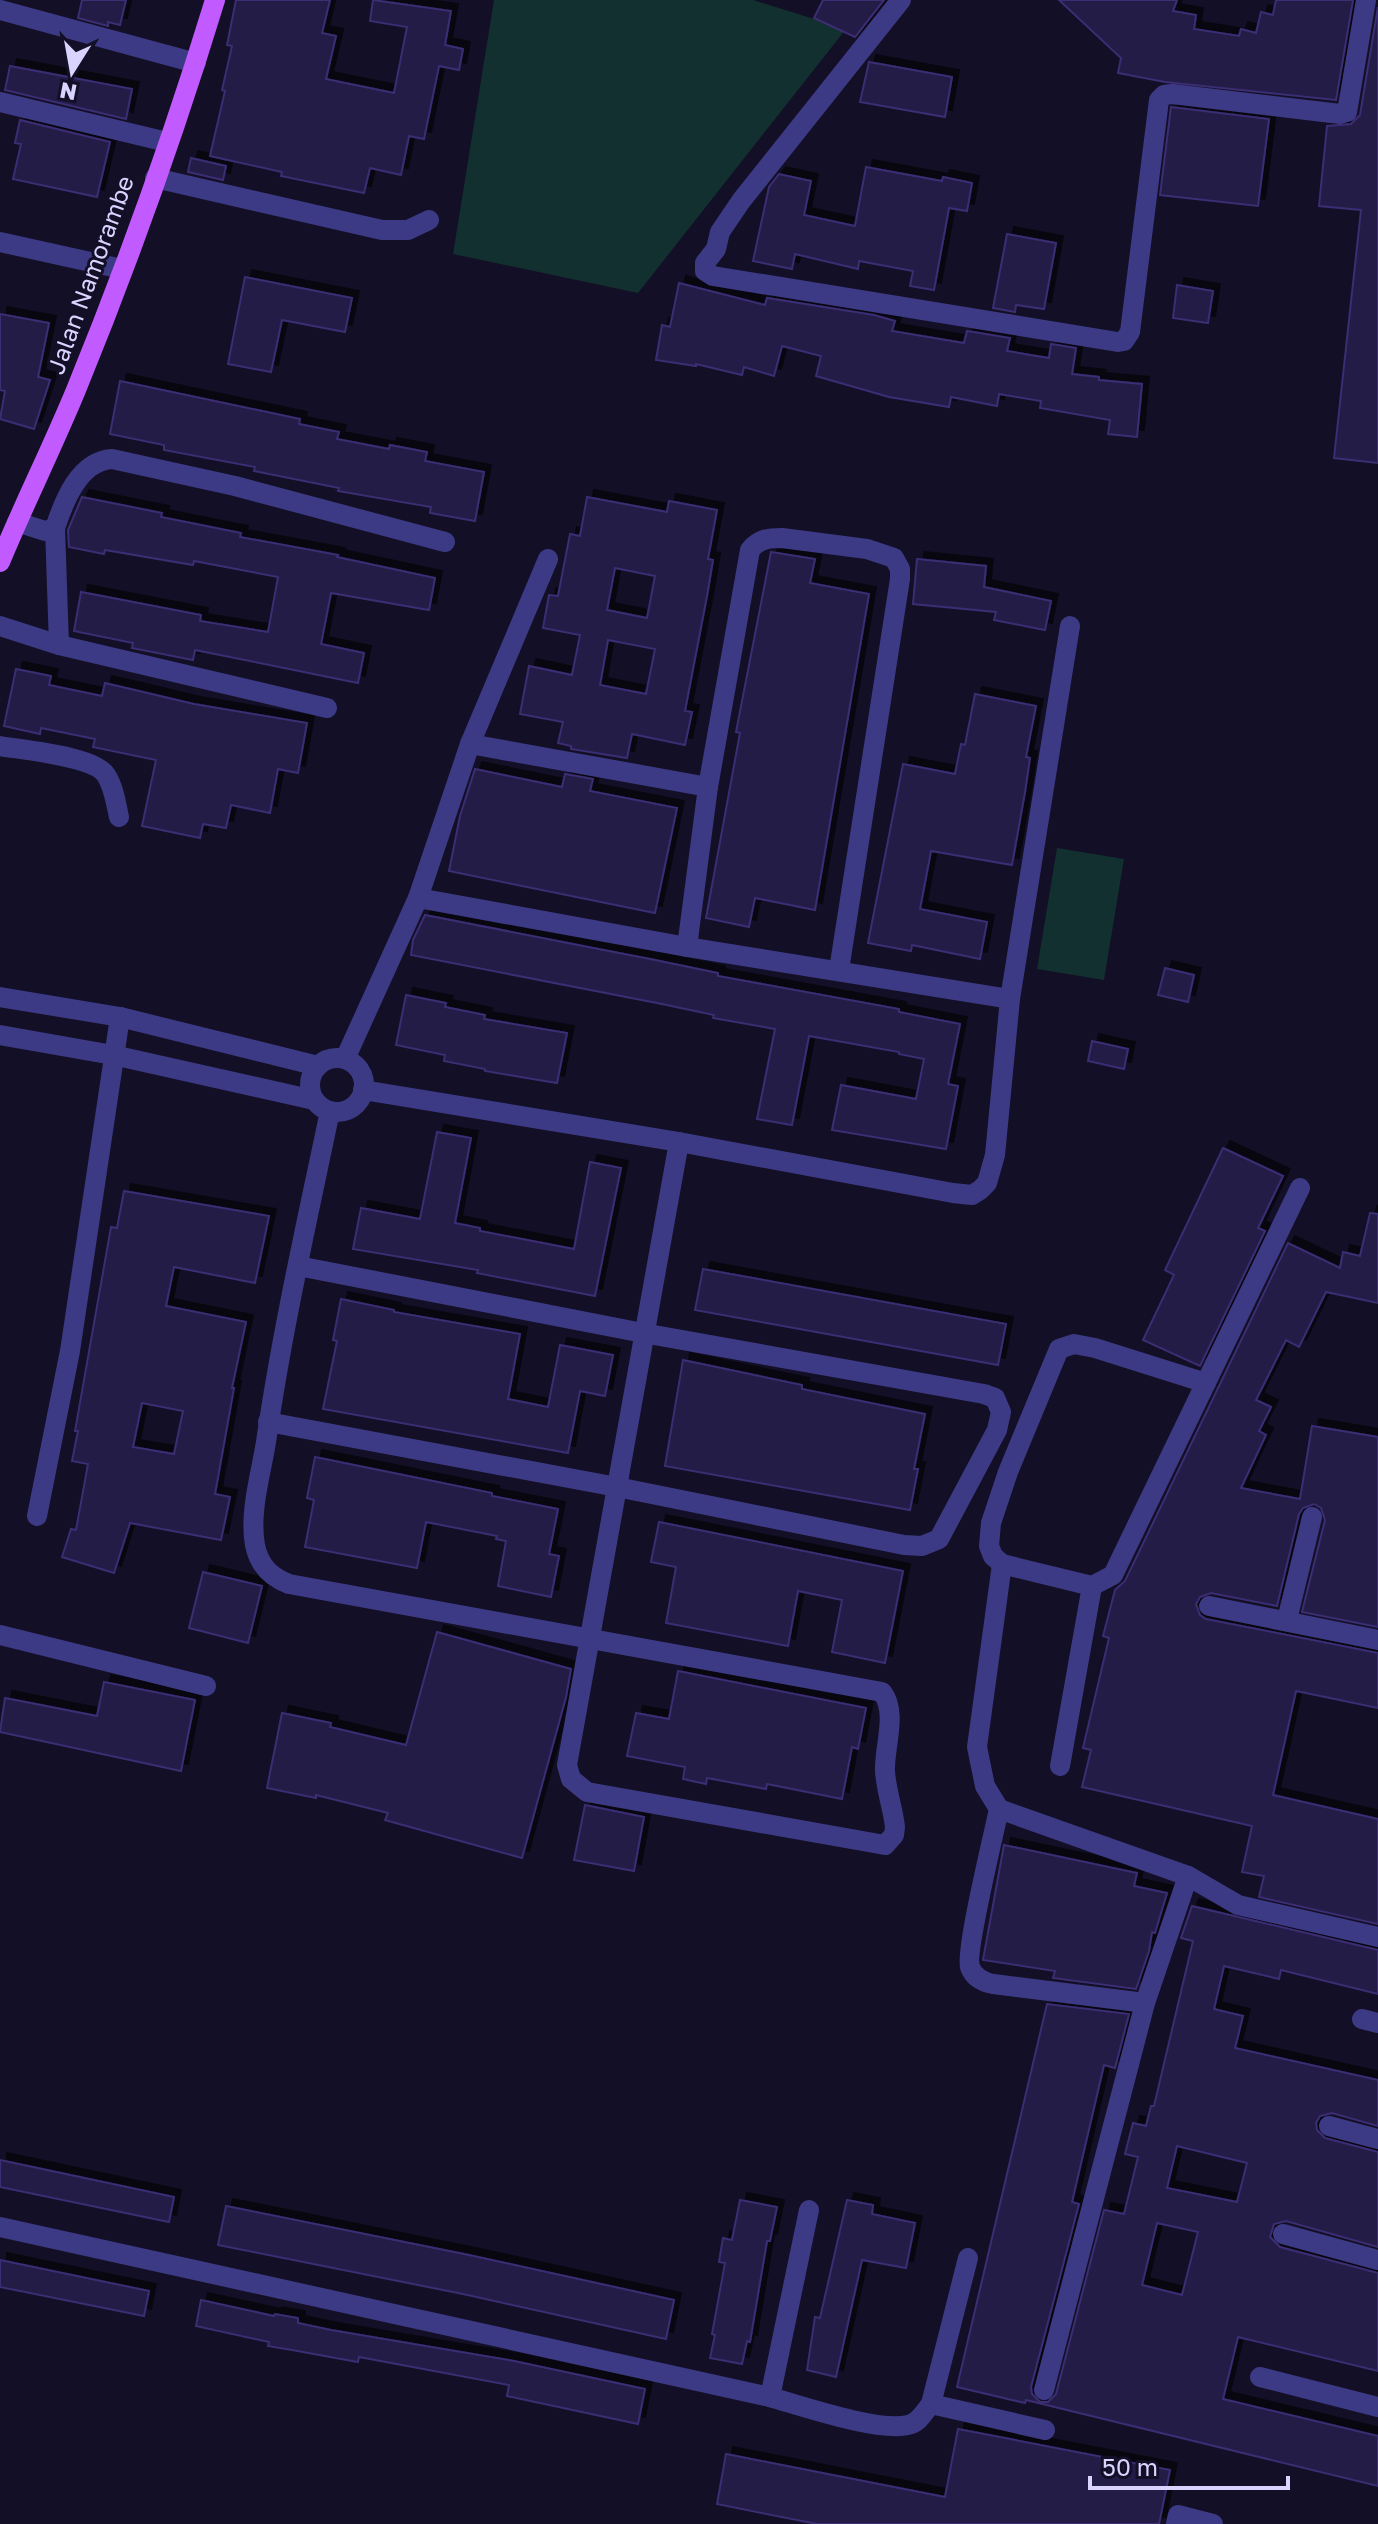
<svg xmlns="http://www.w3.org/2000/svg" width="1378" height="2524" font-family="'Golos Text',sans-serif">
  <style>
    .green { fill: #12302f }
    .building { fill: #241b47; stroke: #3b2d73; stroke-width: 2; fill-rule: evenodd; filter: url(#shadow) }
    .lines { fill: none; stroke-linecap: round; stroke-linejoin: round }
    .minor { stroke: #3d3a85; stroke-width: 20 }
    .major { stroke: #c25bff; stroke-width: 20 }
    .labels { text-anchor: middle; stroke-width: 6; stroke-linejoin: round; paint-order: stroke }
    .street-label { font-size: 24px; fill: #d9d4ff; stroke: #130f26 }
  </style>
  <defs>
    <filter id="shadow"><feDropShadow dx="7" dy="-7" stdDeviation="0" flood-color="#0009"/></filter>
  </defs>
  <rect width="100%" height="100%" fill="#130f26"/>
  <g class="green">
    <polygon points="494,0 753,0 846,29 638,293 453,254"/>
    <polygon points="1057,848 1124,859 1104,980 1037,969"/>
  </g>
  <g class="building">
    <polygon points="82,0 126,0 120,25 108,22 108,26 78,18"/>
    <polygon points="236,0 330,0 322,33 336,36 326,79 394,93 407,27 370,21 373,0 451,11 445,45 463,49 459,70 439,66 424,139 409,136 401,175 370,168 364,193 281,176 282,172 210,156 225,91 222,90 232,46 227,45"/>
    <polygon points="823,0 884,0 855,37 814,18"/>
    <polygon points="1059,0 1177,0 1173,11 1196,15 1194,29 1239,36 1241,29 1256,33 1261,12 1273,15 1276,0 1353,0 1336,100 1165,82 1118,73 1121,58"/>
    <polygon points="1378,7 1378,463 1334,458 1361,210 1319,206 1327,126 1351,124 1360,115"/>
    <polygon points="869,62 952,77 945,117 860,102"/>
    <polygon points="10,66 132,89 126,119 5,90"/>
    <polygon points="1171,107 1269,119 1258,206 1160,195"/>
    <polygon points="20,120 110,142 97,197 13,179 21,144 15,143"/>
    <polygon points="191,158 226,166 223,180 188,172"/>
    <polygon points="866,167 942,181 943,177 972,183 967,211 949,208 934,290 910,286 913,271 859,261 858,269 795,254 792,269 753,261 769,187 779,174 811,181 804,215 855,226"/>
    <polygon points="1007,234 1056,243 1044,309 1016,305 1015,312 993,308"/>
    <polygon points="245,277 352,298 345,332 282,320 271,372 228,364"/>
    <polygon points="679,283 765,305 767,298 874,315 895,321 892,331 964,343 967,331 1010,338 1007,351 1049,358 1051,344 1076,348 1072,374 1099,377 1099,380 1142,384 1137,437 1108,434 1110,420 1040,408 1041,401 999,394 997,406 951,397 949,407 889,397 816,376 821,356 782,346 774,376 744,367 742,375 696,364 696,366 656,360 662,325 670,327"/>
    <polygon points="1177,285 1213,291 1208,323 1173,318"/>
    <polygon points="0,314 49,323 38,377 50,380 34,429 0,419 5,391 0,390"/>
    <polygon points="120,381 300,419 299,424 339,432 337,439 389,449 390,445 427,452 425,461 484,472 475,521 430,513 431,507 338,491 339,488 254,471 255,467 164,450 164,445 110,434"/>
    <polygon points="82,497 162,513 161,517 241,533 240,537 338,555 337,557 435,578 429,610 331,593 321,644 364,653 358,683 195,650 193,660 132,648 133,643 74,631 81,592 201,615 200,621 268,632 278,577 194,561 193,565 105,550 104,554 69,547 68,530"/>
    <path d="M587,497L667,512L669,501L717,510L708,559L713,560L707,596L685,711L692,712L685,745L632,734L627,758L571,749V746L558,743L563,722L520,714L529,666L572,675L580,635L543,628L549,595L558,596L570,534L580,536ZM615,568L655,576L647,618L607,610ZM608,640L655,649L646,694L600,685Z"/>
    <polygon points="771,552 815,559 810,583 869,594 815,910 755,898 749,927 706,918 740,733 736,732"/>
    <polygon points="917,559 986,566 984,587 1051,601 1045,630 994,620 996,612 913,604"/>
    <polygon points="16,669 51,676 49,685 102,696 105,683 194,704 307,723 298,773 278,769 270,813 231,805 226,828 203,824 200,838 142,826 156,760 93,747 95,739 41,728 40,734 4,726"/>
    <polygon points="975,694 1036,706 1026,757 1030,758 1025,792 1012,865 931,851 920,909 987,922 980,959 912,945 911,951 868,943 903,764 955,774 961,744 965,745"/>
    <polygon points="475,769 562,787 565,774 593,779 590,791 677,808 655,913 449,871 460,816"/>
    <polygon points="425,915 655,960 718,973 718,976 899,1009 899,1012 960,1024 948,1084 958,1086 946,1149 832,1130 841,1085 916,1099 924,1059 899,1054 899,1052 809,1036 792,1125 757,1119 775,1029 713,1018 714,1015 657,1003 411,955 413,940"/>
    <polygon points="1165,968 1194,975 1188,1002 1158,995"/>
    <polygon points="406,995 446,1003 445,1007 485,1015 484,1019 567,1033 557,1083 485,1071 485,1069 444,1061 445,1055 396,1045"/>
    <polygon points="1092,1041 1128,1049 1124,1069 1088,1061"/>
    <polygon points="437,1132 471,1138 455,1223 480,1228 480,1231 574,1249 590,1162 621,1168 595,1296 477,1273 478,1270 353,1249 361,1208 420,1219"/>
    <polygon points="1223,1148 1283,1176 1258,1228 1265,1231 1200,1366 1143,1340 1174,1275 1165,1270"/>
    <path d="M124,1191L269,1216L255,1283L174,1267L166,1306L246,1322L232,1388H234L215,1494L230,1497L221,1540L130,1523L114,1573L62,1557L71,1529L76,1530L88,1464L72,1461L78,1431H75L111,1227L117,1228ZM142,1403L183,1411L174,1454L133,1447Z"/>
    <polygon points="1370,1213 1378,1214 1378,1303 1326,1292 1299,1347 1286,1340 1256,1400 1271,1407 1259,1431 1266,1435 1241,1488 1300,1499 1312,1426 1378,1437 1378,1627 1302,1612 1325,1520 1321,1508 1314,1504 1303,1508 1299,1514 1277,1606 1211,1593 1200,1597 1196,1604 1200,1615 1206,1619 1378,1653 1378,1708 1296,1691 1273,1795 1378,1819 1378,1924 1259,1897 1264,1876 1242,1872 1252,1826 1082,1787 1091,1750 1083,1748 1109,1638 1103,1636 1115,1590 1125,1581 1288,1243 1340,1268 1343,1252 1360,1256"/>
    <polygon points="703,1269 1006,1324 998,1365 695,1310"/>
    <polygon points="341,1299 394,1310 394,1312 520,1334 508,1399 548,1407 560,1345 613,1355 605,1396 580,1391 568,1453 323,1409 337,1341 333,1340"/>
    <polygon points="683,1360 802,1385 802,1389 925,1414 914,1469 918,1469 910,1510 665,1466"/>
    <polygon points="315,1457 492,1493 492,1496 558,1509 549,1554 559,1556 551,1597 498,1586 506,1541 496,1539 497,1536 426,1522 417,1568 305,1547 314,1500 307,1498"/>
    <polygon points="659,1522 903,1571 885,1663 832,1652 842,1600 798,1591 788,1646 666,1623 676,1567 651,1562"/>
    <polygon points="203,1572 262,1586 248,1643 189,1628"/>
    <polygon points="437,1632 571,1669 566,1697 522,1858 385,1820 388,1813 316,1795 316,1798 267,1788 282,1713 331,1723 330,1727 406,1745"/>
    <polygon points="678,1671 866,1708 858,1749 852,1747 842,1799 767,1784 766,1789 707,1778 706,1784 683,1779 685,1767 627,1756 636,1713 669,1719"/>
    <polygon points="104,1682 195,1700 181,1771 0,1732 5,1698 97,1716"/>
    <polygon points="585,1805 644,1817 634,1871 574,1860"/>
    <polygon points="1004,1845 1137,1873 1134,1886 1167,1893 1155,1933 1152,1932 1149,1951 1136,1989 1053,1978 1055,1971 983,1960"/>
    <path d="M1192,1906L1378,1950V1994L1281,1970L1279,1979L1224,1966L1214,2009L1243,2016L1235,2048L1378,2080V2126L1332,2113L1320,2116L1316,2123L1317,2130L1325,2138L1378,2152V2247L1286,2221L1274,2224L1270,2237L1280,2247L1378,2273V2371L1238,2337L1223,2399L1378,2436V2486L1026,2400L1025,2403L957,2387L1047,2004L1129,2014L1115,2068L1104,2065L1072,2202L1079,2204L1031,2387L1032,2394L1040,2402H1048L1056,2394L1104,2210L1124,2214L1138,2157L1125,2154L1133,2123L1146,2126L1151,2106H1154L1193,1941L1181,1938ZM1177,2146L1247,2163L1237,2202L1167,2188ZM1157,2223L1198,2232L1182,2295L1142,2285Z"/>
    <polygon points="0,2160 174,2197 169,2222 0,2187"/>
    <polygon points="740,2200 777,2207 770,2241 767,2241 750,2342 747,2341 742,2364 710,2358 715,2335 712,2334 725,2263 719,2262 723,2238 732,2240"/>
    <polygon points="847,2200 873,2205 872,2214 915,2223 906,2268 862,2260 836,2377 807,2370 815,2317 820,2318"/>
    <polygon points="226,2206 469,2255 674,2300 666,2339 463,2294 218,2245"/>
    <polygon points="0,2260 149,2291 144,2316 0,2287"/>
    <polygon points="201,2300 274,2316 275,2314 298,2318 298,2323 331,2330 514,2361 645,2389 638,2424 507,2396 509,2385 359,2357 358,2362 292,2350 268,2346 269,2342 196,2326"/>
    <polygon points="958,2429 1170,2470 1159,2524 817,2524 717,2504 726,2454 945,2497"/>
  </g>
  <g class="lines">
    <g class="minor">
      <polyline points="901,0 741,201 720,232 716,249 705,263 705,271 713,276 1118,342 1124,341 1130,332 1159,100 1164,95 1172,94 1340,114 1347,112 1366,0"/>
      <polyline points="0,10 196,63"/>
      <polyline points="0,102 167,142"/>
      <polyline points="155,178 382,230 408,230 429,220"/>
      <polyline points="0,242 122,269"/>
      <path d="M17,522L45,531L55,528C64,501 79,461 112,459L235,486L445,542"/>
      <polyline points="55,528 59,645"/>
      <polyline points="0,626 59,645 327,708"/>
      <polyline points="470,744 708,787"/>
      <path d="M0,746C23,750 94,756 106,775C114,787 116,804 119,817"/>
      <polyline points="418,898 687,947 1010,999"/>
      <path d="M687,947L708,787L750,550C759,539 768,538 782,538L867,549L894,558L900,569V579L839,970"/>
      <polyline points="0,997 120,1017 318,1066"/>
      <polyline points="0,1035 113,1055 314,1100"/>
      <circle cx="337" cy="1085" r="27"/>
      <polyline points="345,1059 418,898 470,744 548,559"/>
      <polyline points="363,1090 679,1142 953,1193 972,1195 980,1190 987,1183 995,1155 1010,999 1070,626"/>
      <path d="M330,1111C307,1221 282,1331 266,1442C261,1474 249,1512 255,1545C259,1565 270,1577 289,1584L882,1692C898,1712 884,1747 885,1771C886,1790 893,1808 895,1827L894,1835L885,1845L587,1792L571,1779L567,1765L679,1142"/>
      <polyline points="268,1422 617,1487 904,1545 922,1546 939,1539 997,1430 1001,1412 995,1398 984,1394 643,1333 298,1266"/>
      <polyline points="37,1516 70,1351 120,1017"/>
      <polyline points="1002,1564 1092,1586 1113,1575 1300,1188"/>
      <polyline points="1209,1606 1378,1640"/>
      <polyline points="1287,1620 1312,1517"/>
      <polyline points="0,1635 206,1686"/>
      <polyline points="1060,1766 1092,1586"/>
      <polyline points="999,1809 1188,1876 1238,1905 1378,1937"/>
      <path d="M1145,2003L993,1984C983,1982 974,1978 970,1967C965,1952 994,1833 999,1809L985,1786L977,1747L1002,1564L993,1556L989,1546L991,1523L1008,1472L1059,1349L1074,1344L1095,1348L1206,1383"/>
      <polyline points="1362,2019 1378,2023"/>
      <polyline points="1329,2126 1378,2139"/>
      <path d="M0,2227L770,2397C802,2406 878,2432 908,2425C919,2423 924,2412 931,2404L1045,2430"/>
      <polyline points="1283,2234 1378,2260"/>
      <polyline points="1260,2377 1378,2407"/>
      <polyline points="1044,2390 1145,2003 1188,1876"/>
      <polyline points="770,2397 809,2210"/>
      <polyline points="931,2404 968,2258"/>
      <polyline points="1176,2524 1178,2515 1213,2524"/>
    </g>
    <path class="major" d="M0,562C24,504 52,448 76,390C128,263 175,131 215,0"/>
  </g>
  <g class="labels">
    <g class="street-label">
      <text transform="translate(91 275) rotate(-70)" y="8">Jalan Namorambe</text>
    </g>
  </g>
  <g transform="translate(72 72) rotate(191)" stroke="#130f26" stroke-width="6" paint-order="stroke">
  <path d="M0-6L14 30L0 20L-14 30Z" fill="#d9d4ff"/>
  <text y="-12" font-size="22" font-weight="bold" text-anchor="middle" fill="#d9d4ff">N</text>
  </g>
  <path d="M1090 2476v12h198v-12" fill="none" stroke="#d9d4ff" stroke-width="4"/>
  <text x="1102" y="2476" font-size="24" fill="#d9d4ff" stroke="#130f26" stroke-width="6" paint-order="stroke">50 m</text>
</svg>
